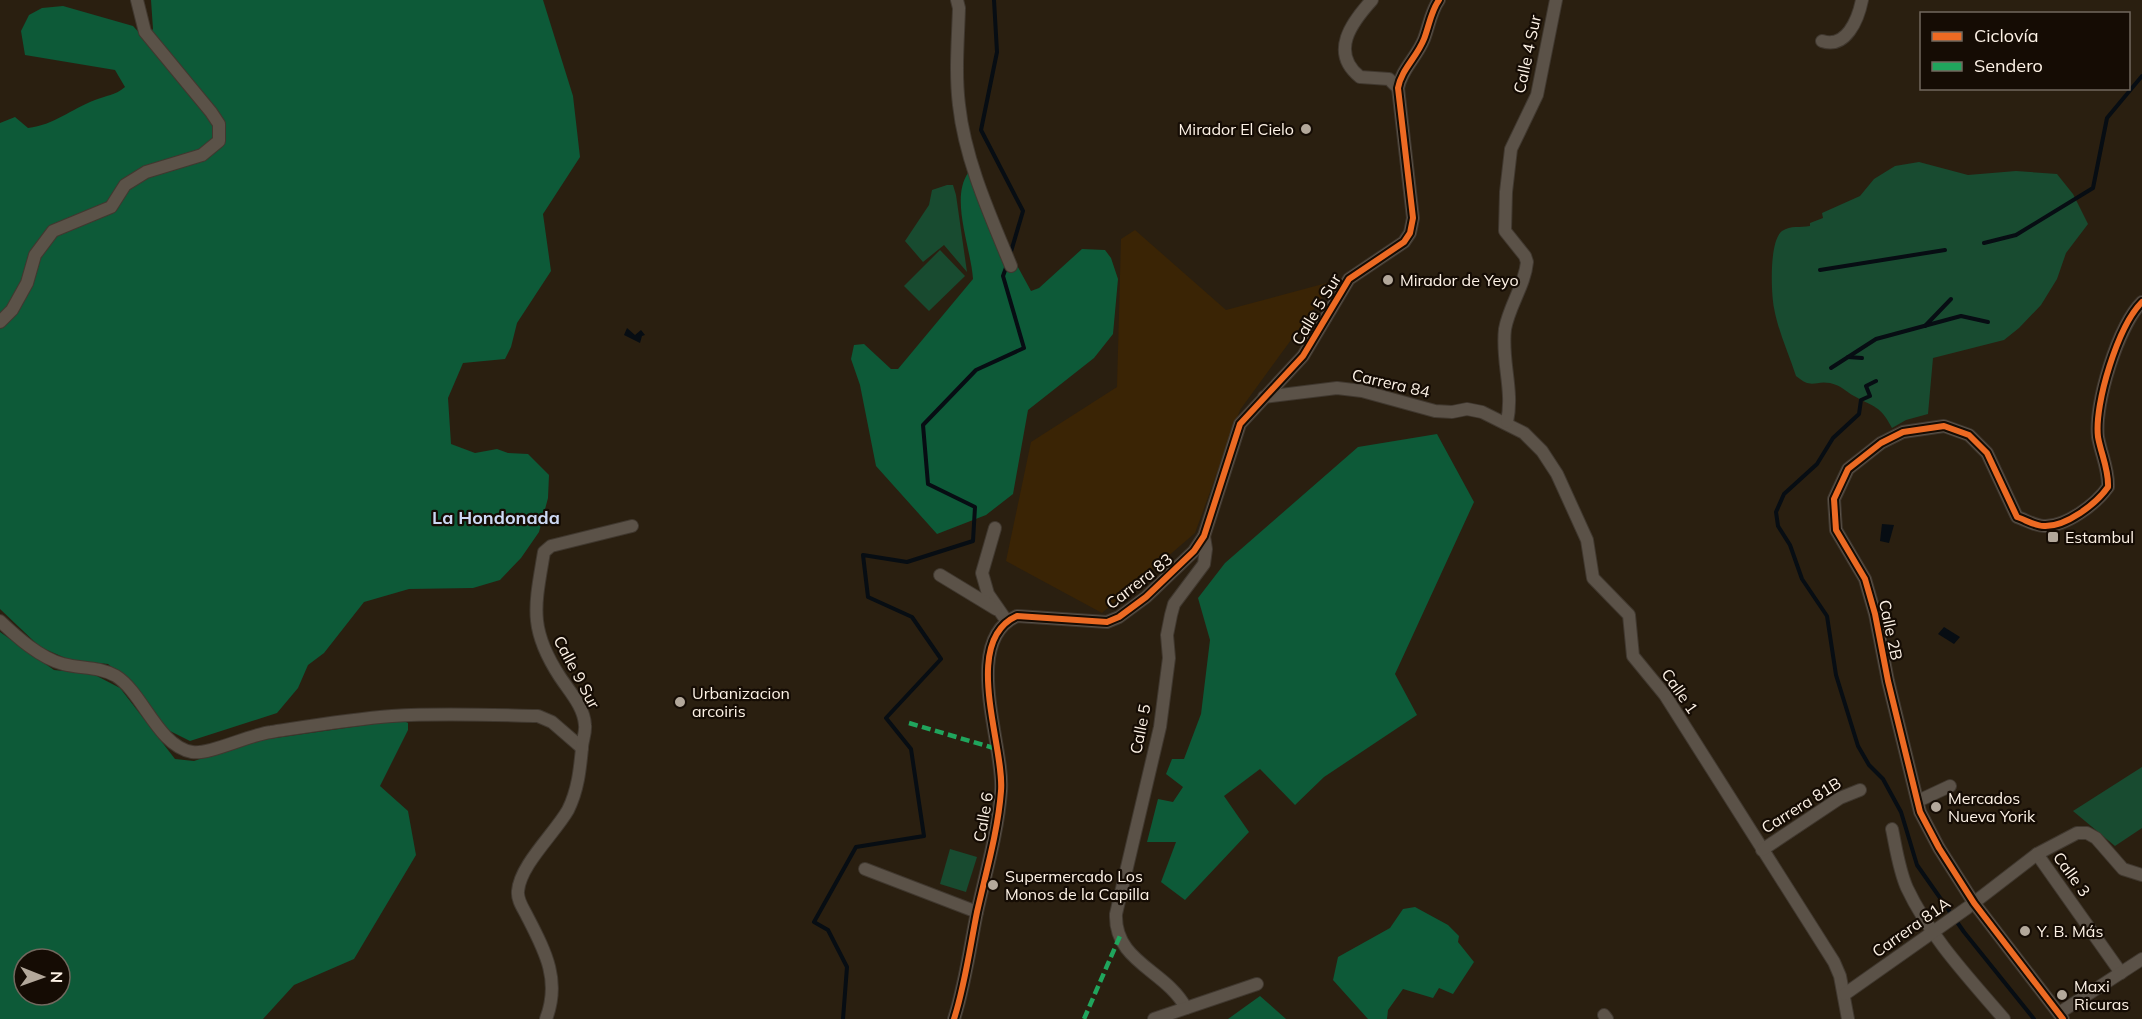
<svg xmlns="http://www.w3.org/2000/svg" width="2142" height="1019" font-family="Mulish,sans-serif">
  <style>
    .built { fill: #3a2405 }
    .green { fill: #184b30 }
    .forest { fill: #0d5a38; fill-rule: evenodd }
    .water { fill: #070d13 }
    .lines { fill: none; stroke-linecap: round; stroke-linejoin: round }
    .stream { stroke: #070d13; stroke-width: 4 }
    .minor-casing { stroke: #40382f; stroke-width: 14 }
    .minor { stroke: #5b5248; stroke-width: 12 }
    .quiet { stroke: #20a55d; stroke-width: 4.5; stroke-dasharray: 9 4.5; stroke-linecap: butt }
    .cycleway-casing { stroke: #150c04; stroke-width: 10 }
    .cycleway { stroke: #ed6a23; stroke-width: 6 }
    .poi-dot { fill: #b3a89b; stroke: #150c04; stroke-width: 2 }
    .labels { text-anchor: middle; stroke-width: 4.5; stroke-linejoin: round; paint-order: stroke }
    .street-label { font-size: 16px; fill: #fdf2e6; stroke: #150c04 }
    .poi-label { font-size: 16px; fill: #fdf2e6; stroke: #150c04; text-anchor: start }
    .neighbourhood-label { font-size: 18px; font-weight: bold; fill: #ccd8f3; stroke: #150c04 }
  </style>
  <rect width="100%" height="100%" fill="#2a1f10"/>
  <polygon class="built" points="1135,230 1226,310 1334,281 1240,410 1195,533 1102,613 1006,561 1031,442 1117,387 1121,239"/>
  <g class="green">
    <path d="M1919,162L1968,175L2016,171L2057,174L2073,194L2088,224L2066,253L2057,279L2041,305L2019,328L2004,340L1933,358L1928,414L1906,420L1892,428C1880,405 1875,408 1854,396C1845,391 1842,386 1830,383C1814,380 1813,390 1796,376C1789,354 1778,331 1774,308C1771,292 1769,241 1782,231C1791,225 1800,228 1810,226V223L1823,218L1822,213L1860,196L1874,179L1895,166Z"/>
    <polygon points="947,185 953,185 956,195 967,272 944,245 923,262 905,241 929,205 932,190"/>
    <polygon points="940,250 965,276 929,311 904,286"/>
    <polygon points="2142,767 2142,828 2115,846 2073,811"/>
    <polygon points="950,849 977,857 966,892 940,884"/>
  </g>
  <g class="forest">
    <path d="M151,0H543L573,96L580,157L543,214L551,271L517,323L511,347L505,359L463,363L448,398L451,444L475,453L497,449L508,453L528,454L549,475L548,498L539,532L521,558L500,580L473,588L409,589L364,602L324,653L308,665L298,688L277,713L190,741L166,729L139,690L108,664L70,660L40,647L0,609V123L15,117L28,128C54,125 71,109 95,100C107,95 114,96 125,87L115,70L25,55L21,31L29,15L42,8L63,6L133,26L145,39L153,29Z"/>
    <path d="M968,173L973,175L983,203L1031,291L1039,288L1082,249L1105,250L1111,258L1118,279L1113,334L1094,358L1028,410L1013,494L986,515L937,534L876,466L860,385L851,359L854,345L864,344L891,369H898L973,279C971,248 950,199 968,173Z"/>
    <polygon points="1437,434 1474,502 1395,674 1417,715 1324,777 1295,805 1260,769 1224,796 1249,832 1185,900 1161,882 1176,842 1147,842 1158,799 1173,802 1183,787 1166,774 1172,759 1184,759 1201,714 1210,640 1198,598 1225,563 1358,447"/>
    <path d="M0,632L54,670L93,674L120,688L175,759L194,761L254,741L402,720L408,723V730L380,786L408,811L416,855L354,959L294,985L263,1019H0ZM24,959H60V995H24Z"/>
    <polygon points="1415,907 1448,925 1459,936 1458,942 1474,962 1453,994 1439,988 1433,998 1403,989 1388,1010 1387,1019 1368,1019 1333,980 1338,957 1390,928 1403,909"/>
    <polygon points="1260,996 1286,1019 1228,1019"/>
  </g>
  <g class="water">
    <polygon points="627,328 635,335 641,330 645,335 642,336 640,343 624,335"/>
    <polygon points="1882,524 1894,525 1889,543 1880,541"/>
    <polygon points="1944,627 1960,637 1954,644 1938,634"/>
  </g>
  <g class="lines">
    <g class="stream">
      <polyline points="994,0 997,52 981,130 1023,211 1010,255"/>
      <polyline points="1984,243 2016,235 2093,188 2107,118 2142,76"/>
      <polyline points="1820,270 1945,250"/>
      <polyline points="1925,326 1951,299"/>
      <polyline points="1848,357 1862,358"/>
      <polyline points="1831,368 1876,339 1961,316 1988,322"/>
      <polyline points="1876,381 1866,386 1870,396 1861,400 1859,414 1833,438 1817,464 1784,494 1776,512 1778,526 1790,545 1802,579 1827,616 1836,675 1858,746 1869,765 1883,779 1901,812 1917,865 1964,932 2034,1019"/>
      <polyline points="843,1019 847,967 828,930 814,922 856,847 924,836 911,749 886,718 941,659 912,617 868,597 863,555 907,562 973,541 975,507 928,484 923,425 976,370 1024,348 1003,276 1007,265"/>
    </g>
    <g class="minor-casing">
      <g id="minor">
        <path d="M957,0L959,8C958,41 955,72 959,105C965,160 990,215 1011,266"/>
        <path d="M1372,0C1352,22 1329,52 1360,77L1389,79L1398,88"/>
        <path d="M1822,41C1846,49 1858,20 1862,0"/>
        <polyline points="0,322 12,310 27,283 35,255 53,231 111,207 125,185 146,172 202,155 219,141 219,124 211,112 145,32 137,0"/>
        <polyline points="1264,397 1337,388 1362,391 1435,411 1452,412 1467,409 1482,412 1524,433 1542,451 1557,474 1587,540 1593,578 1629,615 1633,656 1665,695 1834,962 1840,976 1848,1019"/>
        <path d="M1507,422C1514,390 1501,361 1505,329C1509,306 1525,285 1527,262L1525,256L1505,231L1506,192L1511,149L1537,95L1556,0"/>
        <polyline points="995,528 982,573 988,594 1006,620"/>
        <polyline points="940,575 996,609"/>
        <path d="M0,621C17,637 40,658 63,664C82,669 98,666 116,676C143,693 158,746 192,752C209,755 248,735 271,732C310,726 352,719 392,716C441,713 490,715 538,716L552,722L582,748"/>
        <polyline points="1918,801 1950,786"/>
        <path d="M1892,829C1896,848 1899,870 1907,888C1930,937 1969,978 2004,1019"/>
        <polyline points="1762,850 1840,798 1860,790"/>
        <polyline points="2037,854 2121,973"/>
        <polyline points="865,869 977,912"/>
        <polyline points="1845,994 1967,908 2037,854 2077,833 2087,833 2096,838 2123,869 2142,875"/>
        <path d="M1186,1008C1166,970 1114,962 1116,914L1160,727L1169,658L1167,635L1171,615L1174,604L1204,564L1206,549L1204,536"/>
        <polyline points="2059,1013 2142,959"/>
        <polyline points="1604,1015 1607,1019"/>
        <path d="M546,1019C561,980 545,951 527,916C523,908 517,900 518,891C520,865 555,833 568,810C578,790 580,769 582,748C582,741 586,733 585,725C584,707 570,692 560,677C528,628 535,606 544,552L551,546L632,526"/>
        <path d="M954,1019C965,985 970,947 977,912C986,872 998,831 1001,791C1005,747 960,641 1017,616L1107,622L1119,617L1146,597L1194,551L1204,536L1240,424L1303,356L1349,279L1404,242L1410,233L1413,218L1398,88C1401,70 1417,57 1424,39C1429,26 1431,11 1439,0"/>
        <polyline points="1154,1019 1257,984"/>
        <path d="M2063,1019L1974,903L1939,848L1920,812L1888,681L1875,614L1865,579L1836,530L1834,499L1848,469L1881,443L1903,432L1944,426L1969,435L1987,453L2017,517C2026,520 2035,526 2044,526C2066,527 2096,504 2108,487C2109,470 2101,454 2098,437C2094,404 2118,326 2142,302"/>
      </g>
    </g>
    <use href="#minor" class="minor"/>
    <g class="quiet">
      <polyline points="909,723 997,749"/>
      <polyline points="1084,1019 1120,936"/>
    </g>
    <g class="cycleway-casing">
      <g id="cycleway">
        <path d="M954,1019C965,985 970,947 977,912C986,872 998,831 1001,791C1005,747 960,641 1017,616L1107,622L1119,617L1146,597L1194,551L1204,536L1240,424L1303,356L1349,279L1404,242L1410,233L1413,218L1398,88C1401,70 1417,57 1424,39C1429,26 1431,11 1439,0"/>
        <path d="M2063,1019L1974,903L1939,848L1920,812L1888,681L1875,614L1865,579L1836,530L1834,499L1848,469L1881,443L1903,432L1944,426L1969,435L1987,453L2017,517C2026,520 2035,526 2044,526C2066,527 2096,504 2108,487C2109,470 2101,454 2098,437C2094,404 2118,326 2142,302"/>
      </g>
    </g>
    <use href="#cycleway" class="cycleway"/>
  </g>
  <g class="poi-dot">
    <circle cx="1306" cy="129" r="6"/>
    <circle cx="1388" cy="280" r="6"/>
    <rect x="2047" y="531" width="12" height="12" rx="3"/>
    <circle cx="680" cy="702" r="6"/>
    <circle cx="1936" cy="807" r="6"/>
    <circle cx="993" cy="885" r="6"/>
    <circle cx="2025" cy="931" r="6"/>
    <circle cx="2062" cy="995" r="6"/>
  </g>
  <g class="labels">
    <g class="street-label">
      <text transform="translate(1527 54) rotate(-78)" y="6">Calle 4 Sur</text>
      <text transform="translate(1316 309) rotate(-59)" y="6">Calle 5 Sur</text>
      <text transform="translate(1391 383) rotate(13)" y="6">Carrera 84</text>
      <text transform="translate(1139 581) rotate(-38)" y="6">Carrera 83</text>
      <text transform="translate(1891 630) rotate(78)" y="6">Calle 2B</text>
      <text transform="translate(577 672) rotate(62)" y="6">Calle 9 Sur</text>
      <text transform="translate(1680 691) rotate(55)" y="6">Calle 1</text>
      <text transform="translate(1140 729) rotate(-79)" y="6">Calle 5</text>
      <text transform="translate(1801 805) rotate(-32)" y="6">Carrera 81B</text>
      <text transform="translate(983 817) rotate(-80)" y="6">Calle 6</text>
      <text transform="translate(2072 874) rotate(54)" y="6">Calle 3</text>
      <text transform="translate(1911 927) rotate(-35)" y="6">Carrera 81A</text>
    </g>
    <g class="poi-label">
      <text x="1294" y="135" text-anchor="end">Mirador El Cielo</text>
      <text x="1400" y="286">Mirador de Yeyo</text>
      <text x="2065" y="543">Estambul</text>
      <text x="692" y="699">Urbanizacion<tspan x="692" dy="18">arcoiris</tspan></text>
      <text x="1948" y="804">Mercados<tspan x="1948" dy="18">Nueva Yorik</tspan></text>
      <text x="1005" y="882">Supermercado Los<tspan x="1005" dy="18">Monos de la Capilla</tspan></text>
      <text x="2037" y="937">Y. B. Más</text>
      <text x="2074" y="992">Maxi<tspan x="2074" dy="18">Ricuras</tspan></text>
    </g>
    <g class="neighbourhood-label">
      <text x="496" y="524">La Hondonada</text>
    </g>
  </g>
  <rect x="1920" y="12" width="210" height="78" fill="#150c04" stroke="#72685e" stroke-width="1.5"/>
  <rect x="1932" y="32" width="30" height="9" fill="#ed6a23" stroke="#72685e" stroke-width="1.5"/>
  <text x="1974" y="42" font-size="18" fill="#fdf2e6">Ciclovía</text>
  <rect x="1932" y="62" width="30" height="9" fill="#20a55d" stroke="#72685e" stroke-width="1.5"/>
  <text x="1974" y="72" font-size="18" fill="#fdf2e6">Sendero</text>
  <g transform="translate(42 977) rotate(91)"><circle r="28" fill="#150c04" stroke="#72685e" stroke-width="1.5"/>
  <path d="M0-4.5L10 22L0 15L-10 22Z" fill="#b3a89b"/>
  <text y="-9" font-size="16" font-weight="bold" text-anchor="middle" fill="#fdf2e6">N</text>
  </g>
</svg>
